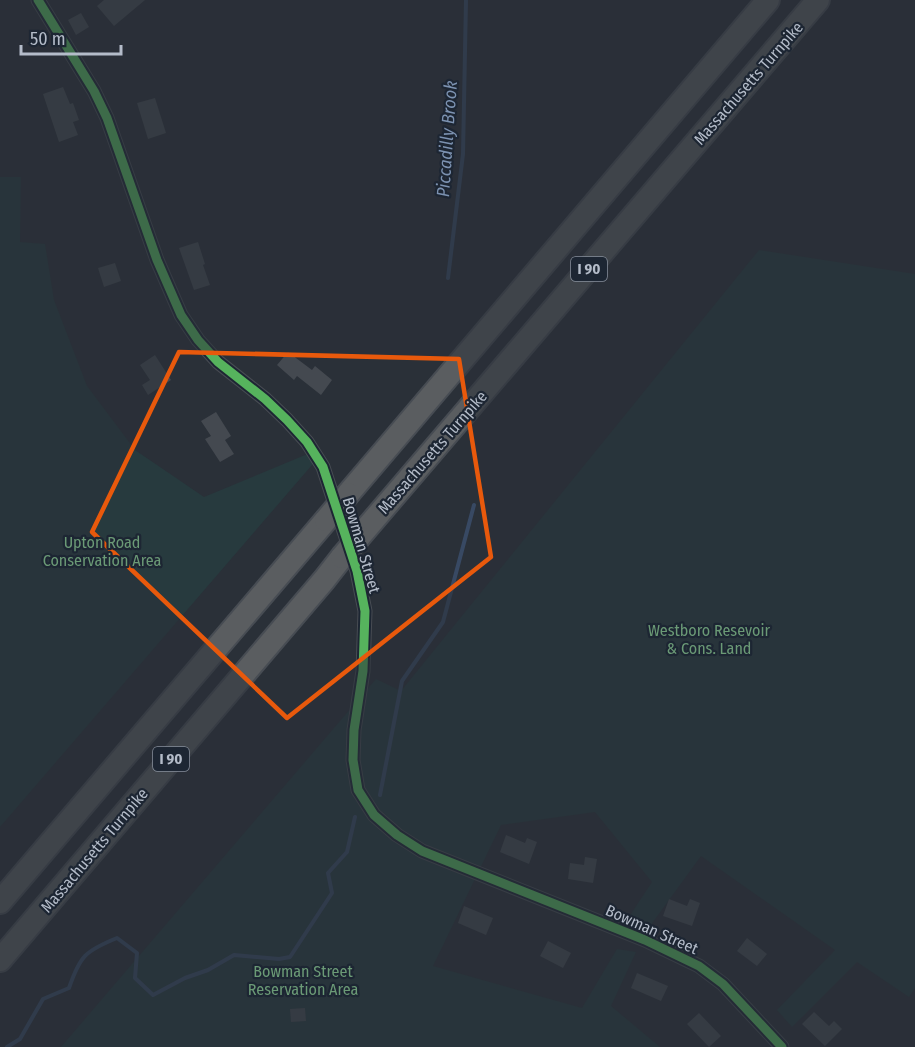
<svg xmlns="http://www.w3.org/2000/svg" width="915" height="1047" font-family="'Fira Sans Condensed',sans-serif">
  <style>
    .green { fill: #273a3e }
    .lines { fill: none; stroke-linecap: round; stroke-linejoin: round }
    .stream { stroke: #384963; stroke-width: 4 }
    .building { fill: #444950 }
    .street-casing { stroke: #484c53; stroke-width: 15 }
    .highway-casing { stroke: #474c53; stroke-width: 26 }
    .street { stroke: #5a5e66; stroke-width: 12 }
    .highway { stroke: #5a5d60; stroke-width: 22 }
    .highway-bridge-casing { stroke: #474c53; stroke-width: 26; stroke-linecap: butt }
    .highway-bridge { stroke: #5a5d60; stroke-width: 22 }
    .cycleway-casing { stroke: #1d2633; stroke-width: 13 }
    .cycleway { stroke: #56b35d; stroke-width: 9 }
    .marked { fill: none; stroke: #e8590c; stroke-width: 4.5; stroke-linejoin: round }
    .labels { text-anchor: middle; stroke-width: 4.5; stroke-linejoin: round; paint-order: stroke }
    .shield { fill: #1d2633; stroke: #878f9c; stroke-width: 1.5 }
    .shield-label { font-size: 15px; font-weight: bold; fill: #b4bcc9 }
    .street-label { font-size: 16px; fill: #b4bcc9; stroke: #1d2633 }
    .park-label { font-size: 16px; fill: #6b9a76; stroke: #1d2633 }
    .water-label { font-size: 18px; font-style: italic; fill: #7c92b1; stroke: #1d2633 }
  </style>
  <rect width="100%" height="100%" fill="#2a3038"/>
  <g class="green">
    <polygon points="0,177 21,177 20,242 45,244 54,300 87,386 135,450 204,497 310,453 318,458 0,827"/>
    <polygon points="759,250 915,274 915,988 909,997 857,962 792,1027 777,1010 835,950 701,856 645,933 627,920 652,882 595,812 501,825 433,966 582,1008 617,949 636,952 611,1006 660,1047 61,1047 376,679 401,691"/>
  </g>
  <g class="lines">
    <g class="stream">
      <polyline points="448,278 463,154 466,0"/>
      <polyline points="380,795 402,681 443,622 474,505"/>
      <path d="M7,1047L20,1039L43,999L69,988C80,956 85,951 117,938L137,953L135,978L153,995L185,978L208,970L234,955L279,959L290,957L332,893L328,873L347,852L355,817"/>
    </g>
  </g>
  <g class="building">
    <polygon points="104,0 145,0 114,26 97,6"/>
    <polygon points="81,13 89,27 76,35 68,20"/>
    <polygon points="63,87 70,104 73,103 79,120 73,122 78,135 59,142 43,94"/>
    <polygon points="155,98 166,133 148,139 137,103"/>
    <polygon points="198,242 205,264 203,265 210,285 194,290 179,248"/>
    <polygon points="115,263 121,281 104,287 98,268"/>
    <polygon points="288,352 312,370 315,366 332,380 321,395 297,376 294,380 277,365"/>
    <polygon points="155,355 171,380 148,395 142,385 150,380 140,365"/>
    <polygon points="216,412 231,436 225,440 234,454 220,462 205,439 211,436 201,421"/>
    <polygon points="506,835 525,843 527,838 537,842 529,864 500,852"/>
    <polygon points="585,857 597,859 593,883 568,879 570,863 584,865"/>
    <polygon points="669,899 687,906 690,899 700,903 692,926 663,916"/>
    <polygon points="464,906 493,918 486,935 458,923"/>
    <polygon points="747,938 767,954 757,966 737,951"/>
    <polygon points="548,941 571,953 563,968 540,956"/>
    <polygon points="637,973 668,986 661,1001 631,988"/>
    <polygon points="305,1008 306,1021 291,1022 290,1009"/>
    <polygon points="814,1012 829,1026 834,1021 842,1029 825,1046 802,1024"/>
    <polygon points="699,1013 721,1036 709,1047 687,1024"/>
  </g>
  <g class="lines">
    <g class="street-casing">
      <polyline id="street" points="38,0 94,91 107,118 157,260 181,315 198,340 218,362 265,399 287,420 307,442 323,467 357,571 365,611 363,671 354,730 353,760 358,790 374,815 397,835 422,851 645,940 699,966 723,984 782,1047"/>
    </g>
    <g class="highway-casing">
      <g id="highway">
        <polyline points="348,494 768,0"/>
        <polyline points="359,537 818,0"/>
        <polyline points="0,902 326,520"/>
        <polyline points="0,960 324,580 342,557"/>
      </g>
    </g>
    <use href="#street" class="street"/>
    <use href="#highway" class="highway"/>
    <g class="highway-bridge-casing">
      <g id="highway-bridge">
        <polyline points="326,520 348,494"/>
        <polyline points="342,557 359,537"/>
      </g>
    </g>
    <use href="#highway-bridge" class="highway-bridge"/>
    <g class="cycleway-casing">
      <polyline id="cycleway" points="38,0 94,91 107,118 157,260 181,315 198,340 218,362 265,399 287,420 307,442 323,467 357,571 365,611 363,671 354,730 353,760 358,790 374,815 397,835 422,851 645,940 699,966 723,984 782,1047"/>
    </g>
    <use href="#cycleway" class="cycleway"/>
  </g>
  <path d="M0 0H915V1047H0ZM179,352L459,359L491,557L287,718L92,532Z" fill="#2a3038" fill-opacity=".55" fill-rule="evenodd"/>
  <path class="marked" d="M179,352L459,359L491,557L287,718L92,532Z"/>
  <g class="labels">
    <g class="shield">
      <rect x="571" y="257" width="36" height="24" rx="4.5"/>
      <rect x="153" y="747" width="36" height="24" rx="4.5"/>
    </g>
    <g class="shield-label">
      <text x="589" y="274">I 90</text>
      <text x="171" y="764">I 90</text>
    </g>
    <g class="street-label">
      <text transform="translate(748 83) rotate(-49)" y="6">Massachusetts Turnpike</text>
      <text transform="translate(432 452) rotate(-49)" y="6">Massachusetts Turnpike</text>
      <text transform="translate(362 545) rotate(74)" y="6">Bowman Street</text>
      <text transform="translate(94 850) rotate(-50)" y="6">Massachusetts Turnpike</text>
      <text transform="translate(652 929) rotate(24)" y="6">Bowman Street</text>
    </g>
    <g class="park-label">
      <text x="102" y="548">Upton Road<tspan x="102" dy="18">Conservation Area</tspan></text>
      <text x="709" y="636">Westboro Resevoir<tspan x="709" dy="18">&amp; Cons. Land</tspan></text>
      <text x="303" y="977">Bowman Street<tspan x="303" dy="18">Reservation Area</tspan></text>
    </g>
    <g class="water-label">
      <text transform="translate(447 139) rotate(-86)" y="6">Piccadilly Brook</text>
    </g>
  </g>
  <path d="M21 45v9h100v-9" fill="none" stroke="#b4bcc9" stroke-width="3"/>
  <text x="30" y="45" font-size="18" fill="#b4bcc9" stroke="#1d2633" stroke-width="4.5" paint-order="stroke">50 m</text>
</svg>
